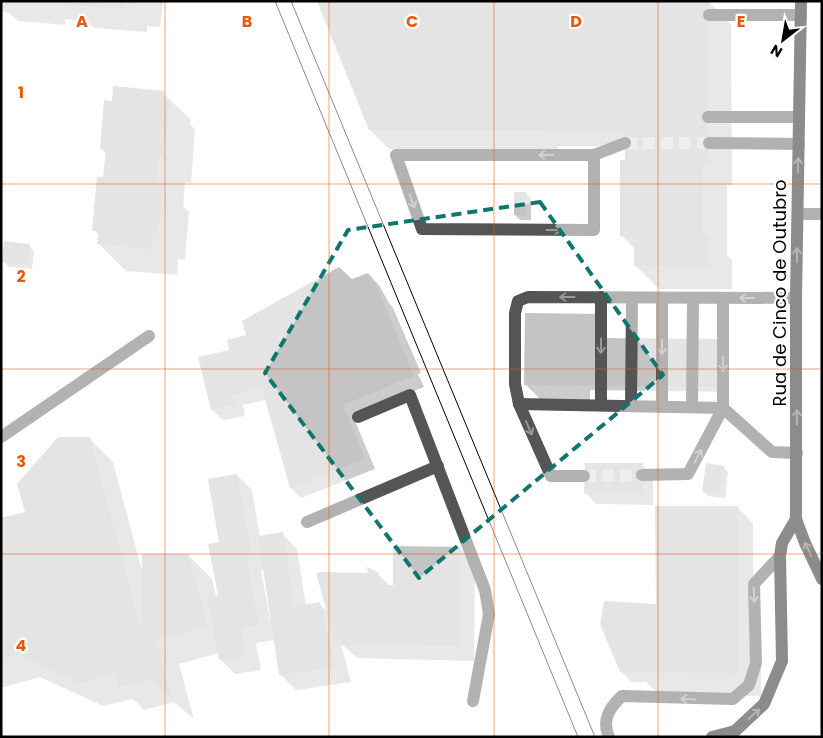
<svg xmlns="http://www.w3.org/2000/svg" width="823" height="738" font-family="Poppins,sans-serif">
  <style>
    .shadow { fill: #0003; fill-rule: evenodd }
    .building { fill: #c4c4c4 }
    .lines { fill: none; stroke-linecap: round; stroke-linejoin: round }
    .minor-tunnel { stroke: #d9d9d9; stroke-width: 12; stroke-dasharray: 12 6; stroke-linecap: butt }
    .minor { stroke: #555; stroke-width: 12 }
    .major { stroke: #000; stroke-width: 12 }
    .tram { stroke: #000; stroke-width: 1 }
    .oneway { stroke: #999 }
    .oneway2 { stroke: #595959 }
    .marked { fill: none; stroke: #0f766e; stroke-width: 4; stroke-dasharray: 10 6; stroke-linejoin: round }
    .grid { fill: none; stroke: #e8590c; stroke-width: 1; stroke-opacity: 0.55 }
    .labels { text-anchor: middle; stroke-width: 4.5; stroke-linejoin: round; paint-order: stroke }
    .street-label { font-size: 18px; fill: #000; stroke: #fff }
    .grid-label { font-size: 16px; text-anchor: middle; font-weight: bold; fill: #e8590c; stroke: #fff; stroke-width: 4.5; stroke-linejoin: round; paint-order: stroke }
  </style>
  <rect width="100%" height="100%" fill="#fff"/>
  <g class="shadow">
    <polygon points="1,1 163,1 160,27 147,26 147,32 94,28 88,21 65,19 65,25 18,21 9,13 4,12 1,10"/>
    <polygon points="318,1 708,1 731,25 732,185 727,185 727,255 732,260 732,289 659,289 636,266 636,250 621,235 627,146 558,146 558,149 389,149 370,130"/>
    <polygon points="163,93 190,119 190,124 195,130 191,183 185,182 183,206 189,212 185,260 178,259 177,275 126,271 99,244 100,236 94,230 104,179 106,154 101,148 113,103"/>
    <polygon points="526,193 531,198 531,220 520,220 515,215"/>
    <polygon points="29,245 34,251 32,269 9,267 4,262"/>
    <polygon points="368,274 379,285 389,303 393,308 421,373 418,374 424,387 353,416 375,469 301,498 291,488 266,400 243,405 245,416 223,420 212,410 231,351 248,336 352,281"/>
    <polygon points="603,339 720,340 725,392 590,390 590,400 541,400 526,385"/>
    <path d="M89,438L113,462L142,571L188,555L212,579L216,597H219L221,543L237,475L252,490L260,537L282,533L297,549L306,606L319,603L328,612L378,574L390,586H394L460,548L475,564L474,661L358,658L341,644L351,682L296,690L280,674L275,640L256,643L261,670L235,674L220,659L219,653L179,664L194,719L174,702L144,710L133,699L103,706L40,677L1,688V520L26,513ZM261,570H264L272,620H270Z"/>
    <polygon points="642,465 653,475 653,505 596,504 586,493"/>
    <polygon points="723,467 728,472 725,498 708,496 703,491"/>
    <polygon points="737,507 753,523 753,625 761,634 761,696 660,695 645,681 645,682 632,682 621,672 658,605"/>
  </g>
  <g class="building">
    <polygon points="70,1 137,1 137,4 124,3 123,9 69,5"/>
    <polygon points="317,1 708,1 708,162 703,162 703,235 709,235 708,266 634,266 634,236 620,236 620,160 625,160 625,131 369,130"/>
    <polygon points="113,86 164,91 163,101 169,102 164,157 159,156 157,184 163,184 158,233 152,233 151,249 97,244 99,231 92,231 97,177 103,177 106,149 100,149 104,100 112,101"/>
    <polygon points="514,192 526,192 527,216 514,215"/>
    <polygon points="4,241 30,244 28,265 2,262"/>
    <polygon points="339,267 352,279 368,273 375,282 414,376 343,405 365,458 290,488 262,388 233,395 235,405 211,410 198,357 229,350 227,340 246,335 242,321"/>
    <polygon points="525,313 599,314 599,338 721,339 720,387 524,385"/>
    <polygon points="58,437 90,437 141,630 142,554 188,554 208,626 156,640 172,698 150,679 119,687 116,673 79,683 16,654 1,658 1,518 25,512 17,484"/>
    <polygon points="585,463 643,463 643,494 584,494"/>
    <polygon points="706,463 724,466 720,494 702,491"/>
    <polygon points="237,474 252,555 246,555 259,625 241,628 246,655 219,660 207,597 218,595 208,544 219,542 208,479"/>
    <polygon points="655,506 738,506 738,673 620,672 600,624 604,601 656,604"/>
    <polygon points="283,532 294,606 320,602 336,667 279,675 258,536"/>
    <polygon points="393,546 460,547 459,646 341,644 341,640 335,640 316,573 322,572 368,573 367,567 379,573 379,584 393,585"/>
  </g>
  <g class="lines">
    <g class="minor-tunnel">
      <polyline points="625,143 709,143"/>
      <polyline points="584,476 642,475"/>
    </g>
    <g class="minor">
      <polyline points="709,15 801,15"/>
      <polyline points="708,117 799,117"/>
      <polyline points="709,143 799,144"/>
      <polyline points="594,155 594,230 422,229 396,155 594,155 625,143"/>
      <polyline points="798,214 822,214"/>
      <polyline points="519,404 723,408 723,298"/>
      <polyline points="601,405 601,297"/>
      <polyline points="631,406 632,298"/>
      <polyline points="662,407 662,298"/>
      <polyline points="692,407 693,298"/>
      <polyline points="358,417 410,395 485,590 489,614 473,701"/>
      <polyline points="1,437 149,336"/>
      <polyline points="642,475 688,474 723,408 772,452 797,453"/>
      <polyline points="584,476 551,476 519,404 515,384 515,313 518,301 528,297 796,298"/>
      <polyline points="307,522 438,466"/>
      <path d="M609,737C601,720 610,707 622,696L733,699L749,685L756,663L754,584L780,556"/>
    </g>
    <g class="major">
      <polyline points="801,1 796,298 796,519 805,543 822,579"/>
      <polyline points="712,737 735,731 764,704 782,661 780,556 782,543 796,519"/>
    </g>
    <g class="tram">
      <polyline points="275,1 578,737"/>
      <polyline points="291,1 595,737"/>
    </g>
  </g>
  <defs><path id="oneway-shaft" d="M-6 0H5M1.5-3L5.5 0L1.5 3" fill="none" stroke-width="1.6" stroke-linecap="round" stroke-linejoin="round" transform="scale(1.25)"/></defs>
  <g class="oneway">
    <use href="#oneway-shaft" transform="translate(546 155) rotate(-180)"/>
    <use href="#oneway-shaft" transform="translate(412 201) rotate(71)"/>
    <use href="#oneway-shaft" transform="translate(554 230)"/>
    <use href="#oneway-shaft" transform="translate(567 297) rotate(-180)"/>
    <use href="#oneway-shaft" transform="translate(747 298) rotate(-180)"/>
    <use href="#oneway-shaft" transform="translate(601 346) rotate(90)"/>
    <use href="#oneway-shaft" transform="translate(662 347) rotate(90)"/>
    <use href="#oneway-shaft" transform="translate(723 364) rotate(90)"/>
    <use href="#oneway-shaft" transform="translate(529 428) rotate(66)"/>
    <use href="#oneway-shaft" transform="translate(698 456) rotate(-62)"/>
    <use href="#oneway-shaft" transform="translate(754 595) rotate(88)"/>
    <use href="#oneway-shaft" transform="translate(688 699) rotate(-177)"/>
  </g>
  <g class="oneway2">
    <use href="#oneway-shaft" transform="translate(798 165) rotate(-89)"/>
    <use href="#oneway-shaft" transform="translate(797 255) rotate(-89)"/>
    <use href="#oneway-shaft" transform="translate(797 417) rotate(-90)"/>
    <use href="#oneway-shaft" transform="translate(808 549) rotate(-115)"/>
    <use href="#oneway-shaft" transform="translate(754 714) rotate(-42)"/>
  </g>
  <path d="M0 0H823V738H0ZM540,202L663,375L419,578L265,373L348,230Z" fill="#fff" fill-opacity=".55" fill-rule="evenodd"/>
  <path class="marked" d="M540,202L663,375L419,578L265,373L348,230Z"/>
  <path class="grid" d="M165,1V737M329,1V737M494,1V737M658,1V737M1,184H822M1,369H822M1,554H822"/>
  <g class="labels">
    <g class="street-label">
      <text transform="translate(780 293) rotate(-90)" y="6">Rua de Cinco de Outubro</text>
    </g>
  </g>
  <g class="grid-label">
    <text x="82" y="27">A</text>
    <text x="247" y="27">B</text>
    <text x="412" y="27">C</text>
    <text x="576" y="27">D</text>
    <text x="741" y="27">E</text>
    <text x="21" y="98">1</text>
    <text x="21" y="282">2</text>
    <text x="21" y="467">3</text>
    <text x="21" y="651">4</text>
  </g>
  <rect width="823" height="738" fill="none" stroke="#000000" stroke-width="5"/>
  <g transform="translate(783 40) rotate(211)" stroke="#ffffff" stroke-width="4" paint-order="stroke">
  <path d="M0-4L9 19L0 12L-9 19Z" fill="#000000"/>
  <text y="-8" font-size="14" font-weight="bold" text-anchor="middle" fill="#000000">N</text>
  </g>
</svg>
